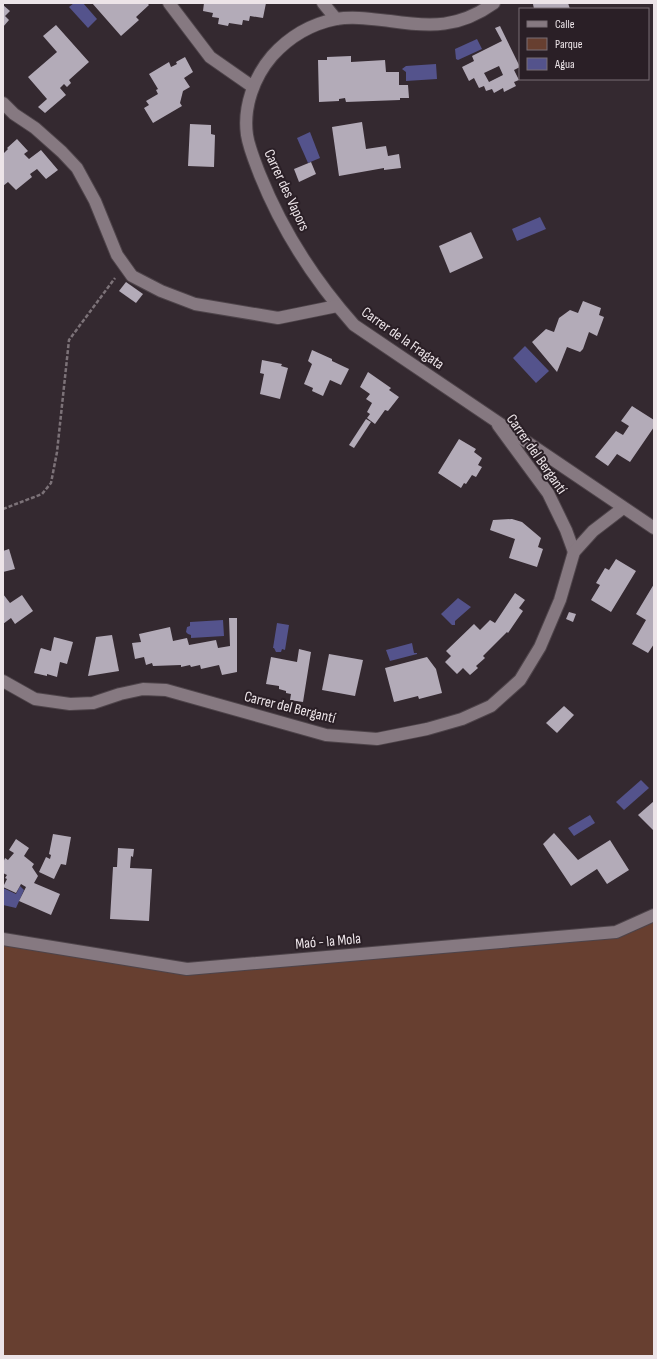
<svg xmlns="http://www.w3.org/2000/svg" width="657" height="1359" font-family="'Sofia Sans Condensed',sans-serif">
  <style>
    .green { fill: #673f30 }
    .water { fill: #54538c }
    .building { fill: #b3abb8; fill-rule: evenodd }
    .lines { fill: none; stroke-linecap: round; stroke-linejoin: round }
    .minor-casing { stroke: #4e444a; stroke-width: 14 }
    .path { stroke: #7c7278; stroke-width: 2.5; stroke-dasharray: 4 2; stroke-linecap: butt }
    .minor { stroke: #867981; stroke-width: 12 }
    .labels { text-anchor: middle; stroke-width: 4; stroke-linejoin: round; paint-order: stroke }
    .street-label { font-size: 15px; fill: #ece4e8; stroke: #2a1f26 }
  </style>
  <rect width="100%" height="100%" fill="#342930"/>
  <polygon class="green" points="654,915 654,1356 3,1356 3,939 187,969 616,932"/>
  <g class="water">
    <polygon points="74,3 83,3 97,19 88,28 69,7"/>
    <polygon points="477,39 482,49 458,60 456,59 455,49"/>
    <polygon points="436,64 437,79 406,81 406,72 402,69 406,66"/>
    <polygon points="310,132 320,158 308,163 297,138"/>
    <polygon points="540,217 546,229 517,241 512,229"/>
    <polygon points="525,346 549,371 536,383 513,358"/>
    <polygon points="458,598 471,607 455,621 455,625 452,625 441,614"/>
    <polygon points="223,620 224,636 191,638 191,635 188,634 186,632 187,627 190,626 190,622"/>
    <polygon points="277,623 289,625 285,650 282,649 281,652 276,652 274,648 273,648"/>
    <polygon points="412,643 414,653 417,653 417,654 390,661 386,650"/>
    <polygon points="641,780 649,788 624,810 616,802"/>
    <polygon points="590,815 595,823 574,836 568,828"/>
    <polygon points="20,886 24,890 16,908 3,905 3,888 16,894"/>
  </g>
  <g class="building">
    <polygon points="92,3 147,3 149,5 136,17 139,20 121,36"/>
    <polygon points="204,3 266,3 263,18 250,16 249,21 243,20 242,25 229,23 228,26 218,24 219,18 212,17 213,13 203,11"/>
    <polygon points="535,3 568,3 570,9 534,9 533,4"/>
    <polygon points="3,5 10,11 5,16 9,20 3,27"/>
    <polygon points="56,25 89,62 69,80 71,83 67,87 64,84 60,88 66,95 45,113 38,107 47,99 28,77 57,52 43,36"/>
    <path d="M500,26L520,67L514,70L519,80L514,82L516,86L504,92L503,88L494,93L492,89L486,91L484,86L479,88L474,78L469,81L462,67L474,61L472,56L502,41L495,28ZM499,66L503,75L489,82L484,73Z"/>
    <polygon points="351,56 351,62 385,60 386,72 399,72 399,85 408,85 409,98 400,98 400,100 346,102 345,98 339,99 339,101 319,102 318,60 327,60 327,57"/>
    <polygon points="185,57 193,72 184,78 190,87 183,91 180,103 182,106 153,123 144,108 149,105 146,101 158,94 156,90 158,89 149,74 169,62 171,67 177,64 176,62"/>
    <polygon points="362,122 366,149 386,146 388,156 399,154 401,168 384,170 384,168 339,176 332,127"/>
    <polygon points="190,124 211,125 211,134 215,135 214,167 188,166"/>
    <polygon points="17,139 28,151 24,154 29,159 41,150 58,170 46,179 37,169 30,174 32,177 16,190 8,182 3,186 3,154 8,149 7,148"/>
    <polygon points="311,162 316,174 299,182 294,169"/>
    <polygon points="471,232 483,258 450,273 439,246"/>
    <polygon points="126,282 143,294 136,303 119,291"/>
    <polygon points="583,301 601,308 599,315 604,317 597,336 589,332 583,349 580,352 567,347 557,372 532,342 546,329 554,332 559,318 570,310 578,313"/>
    <polygon points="312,350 332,359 332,361 349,369 341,385 330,380 323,396 312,391 313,388 304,384 312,364 308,361"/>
    <polygon points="262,360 282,364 281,366 288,368 280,399 260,394 264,374 260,373"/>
    <polygon points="368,372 391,388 389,390 399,397 388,411 385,410 375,424 367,418 370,414 367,412 372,403 366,399 370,394 360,387"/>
    <polygon points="632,406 654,420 654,427 630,462 617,454 608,466 595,457 616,431 623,435 629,426 621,421"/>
    <polygon points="366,419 371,422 354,448 349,445"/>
    <polygon points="459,439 476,449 474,452 482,458 478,465 482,467 476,477 472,475 466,484 464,483 461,488 438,473"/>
    <polygon points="512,519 522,522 541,538 538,547 543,549 537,567 509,558 515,539 490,530 493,520"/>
    <polygon points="9,549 15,569 3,572 3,551"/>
    <polygon points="616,559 636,571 611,612 591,600 600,585 596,583 605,568 609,570"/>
    <polygon points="654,584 654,644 648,653 632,644 646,620 636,614"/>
    <polygon points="515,593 525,600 519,608 523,611 508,633 507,632 483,656 485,658 476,666 478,668 470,675 463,668 457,674 445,662 451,656 446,651 474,624 480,630 490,620 495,623"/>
    <polygon points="3,594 10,603 22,595 33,611 15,624 11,618 3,624"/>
    <polygon points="569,612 576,614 573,622 566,619"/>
    <polygon points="229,618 237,618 237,672 222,675 219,665 201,669 200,665 191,667 190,665 181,667 181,665 153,666 152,663 146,665 144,657 135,659 132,643 141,642 139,634 170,627 173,641 187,638 189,645 216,640 218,648 230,646"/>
    <polygon points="112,635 119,671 88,676 96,637"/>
    <polygon points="54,637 73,642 67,664 60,662 57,677 47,674 47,676 34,673 40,650 41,648 51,651"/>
    <polygon points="299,649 311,652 303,702 290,700 291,694 286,693 286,691 279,689 279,686 266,684 271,657 297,662"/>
    <polygon points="329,654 363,660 355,696 322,690"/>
    <polygon points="427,657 436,669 442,693 419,699 418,696 394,702 385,668"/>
    <polygon points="564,706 574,715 557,733 546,723"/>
    <polygon points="654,801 654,831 638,815"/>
    <polygon points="554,833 578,860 610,840 629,870 607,884 597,869 571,886 543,844"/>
    <polygon points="53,834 71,837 66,865 61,864 54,879 39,872 46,857 50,859 51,855 49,854"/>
    <polygon points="16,839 29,848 24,856 34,864 32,867 38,876 34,883 60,894 51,915 19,901 26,887 21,884 16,893 3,887 7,879 5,878 7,875 3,873 3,863 5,858 8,860 14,853 9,850"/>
    <polygon points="118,848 134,849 133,857 131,856 130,868 152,869 149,921 110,919 113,867 117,867"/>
  </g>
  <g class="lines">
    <g class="minor-casing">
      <g id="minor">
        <polyline points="169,3 210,57 253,87"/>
        <polyline points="323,3 336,19"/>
        <path d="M494,3C459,28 431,27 390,21C372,19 354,16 336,19C311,24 289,37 272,56C254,77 243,107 247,135C249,148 255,162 260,175C282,230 315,281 354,325L654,528"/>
        <polyline points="3,103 14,114 35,128 62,152 77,168 95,201 117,255 132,276 161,291 195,304 278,318 337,306"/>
        <polyline points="498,425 548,493 566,530 574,552"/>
        <polyline points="3,681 35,699 70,704 93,703 120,694 143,689 166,690 326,735 377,739 427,729 462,719 491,706 520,680 540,647 560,600 574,552 593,531 623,508"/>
        <polyline points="3,939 187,969 616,932 654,915"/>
      </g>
    </g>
    <polyline class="path" points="3,509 42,494 51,483 57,452 69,340 115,278"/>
    <use href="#minor" class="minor"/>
  </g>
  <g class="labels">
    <g class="street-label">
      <text transform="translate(287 190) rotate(65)" y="5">Carrer des Vapors</text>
      <text transform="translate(403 338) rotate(35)" y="5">Carrer de la Fragata</text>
      <text transform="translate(537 454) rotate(55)" y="5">Carrer del Bergantí</text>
      <text transform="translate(290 707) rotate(14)" y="5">Carrer del Bergantí</text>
      <text transform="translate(328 941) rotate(-5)" y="5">Maó - la Mola</text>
    </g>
  </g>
  <rect width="657" height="1359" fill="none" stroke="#ece4e8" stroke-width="8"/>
  <rect x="519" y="8" width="130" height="72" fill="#2a1f26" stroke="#786e74"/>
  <rect x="527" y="21" width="20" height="6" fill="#867981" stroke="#786e74"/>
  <text x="555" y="28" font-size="12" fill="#ece4e8">Calle</text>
  <rect x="527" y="38" width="20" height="12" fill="#673f30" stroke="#786e74"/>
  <text x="555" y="48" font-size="12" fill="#ece4e8">Parque</text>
  <rect x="527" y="58" width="20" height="12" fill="#54538c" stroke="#786e74"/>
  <text x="555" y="68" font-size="12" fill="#ece4e8">Agua</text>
</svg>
